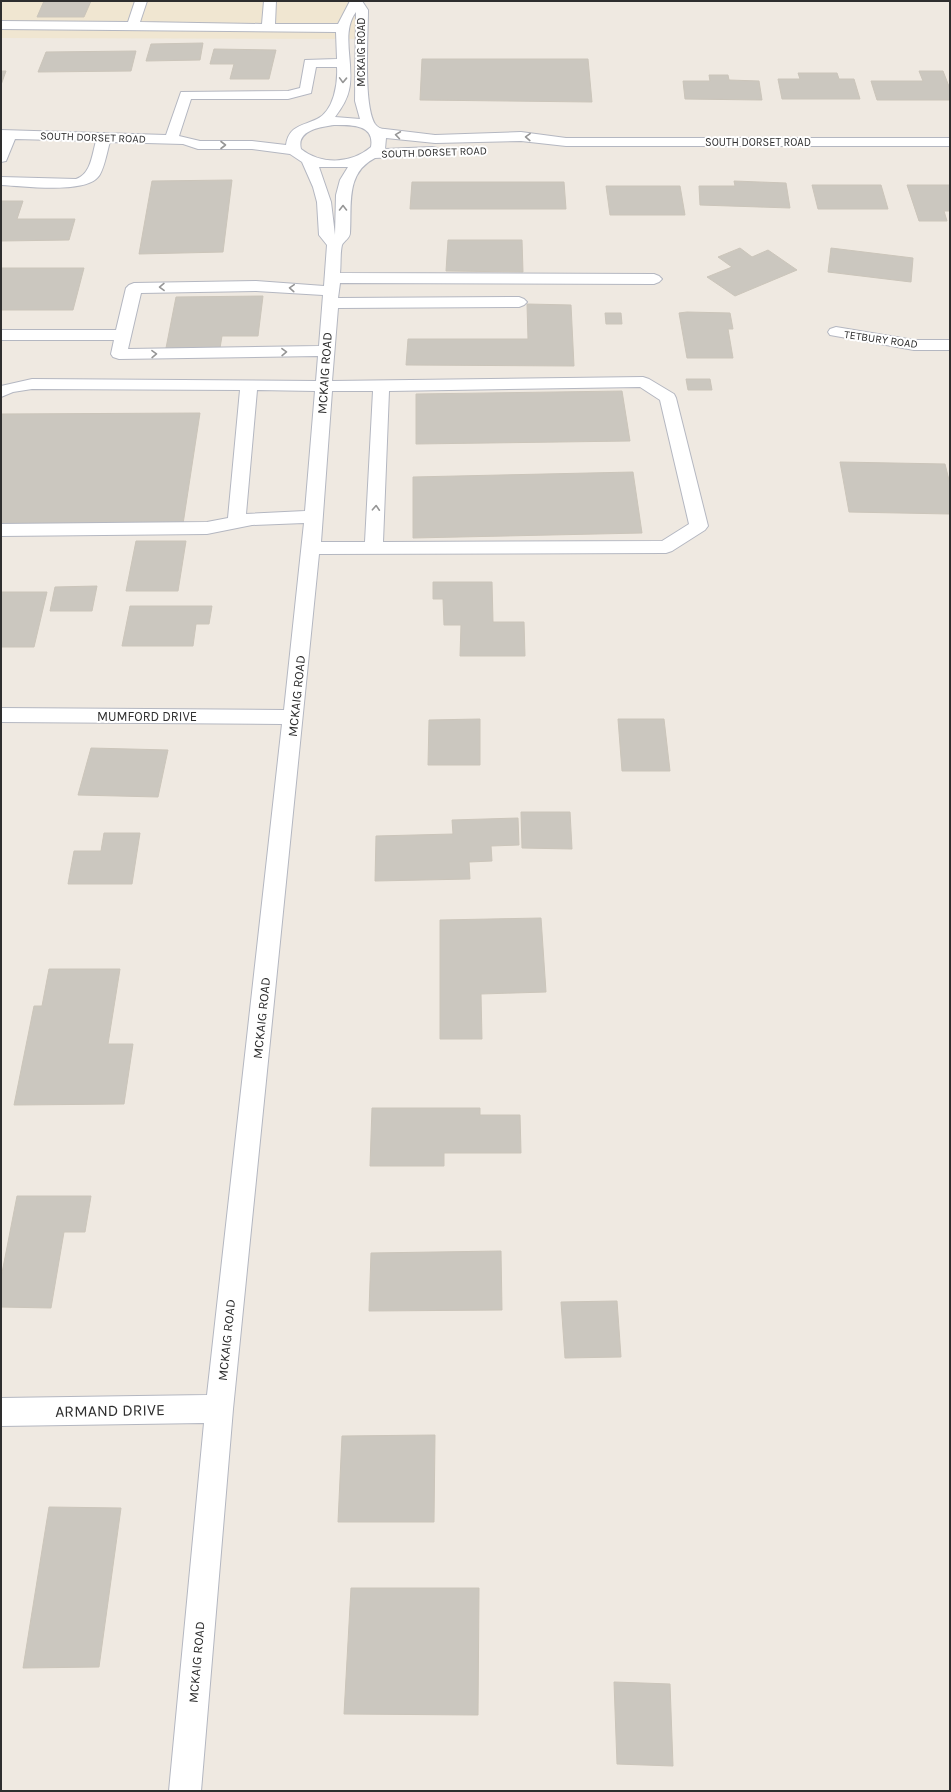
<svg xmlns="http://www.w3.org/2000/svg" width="951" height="1792" font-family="Karla,sans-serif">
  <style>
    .education { fill: #f0e6d1 }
    .building { fill: #cbc7bf; stroke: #cbc5ba }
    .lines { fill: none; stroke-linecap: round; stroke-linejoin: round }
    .minor-casing { stroke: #b4b7c1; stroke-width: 2 }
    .minor { fill: #fff; fill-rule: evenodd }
    .oneway { stroke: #969696 }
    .labels { text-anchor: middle; stroke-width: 4; stroke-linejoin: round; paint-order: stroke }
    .far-street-label { font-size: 11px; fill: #2e2e2e; stroke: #fff }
    .street-label { font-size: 13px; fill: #2e2e2e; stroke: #fff }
    .near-street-label { font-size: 16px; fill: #2e2e2e; stroke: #fff }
  </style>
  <rect width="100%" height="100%" fill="#efe9e1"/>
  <polygon class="education" points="1,1 356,1 361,39 1,38"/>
  <g class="building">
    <polygon points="44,1 91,1 84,17 37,17"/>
    <polygon points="203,43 200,60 146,61 151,44"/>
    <polygon points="214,49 276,50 269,79 230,79 234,64 210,64"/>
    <polygon points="136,51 131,71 38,72 46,52"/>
    <polygon points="422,59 588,59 592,102 420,100"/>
    <polygon points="1,71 6,71 1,85"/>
    <polygon points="919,71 943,71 950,89 950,100 877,100 871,81 923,81"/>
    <polygon points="798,73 837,73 839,79 854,79 860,99 782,99 778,79 800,79"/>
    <polygon points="709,75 728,75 729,80 759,81 762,100 685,99 683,81 710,81"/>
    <polygon points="232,180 223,252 139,254 152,181"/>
    <polygon points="734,181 786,183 790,208 700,205 699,186 735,186"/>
    <polygon points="412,182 564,182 566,209 410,209"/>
    <polygon points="812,185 881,185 888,209 818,209"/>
    <polygon points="907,185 950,185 950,211 944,211 947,221 919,221"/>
    <polygon points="606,186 680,186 685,215 610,215"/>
    <polygon points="1,201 23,201 17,219 75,219 69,240 1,241"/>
    <polygon points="448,240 522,240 523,272 446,271"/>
    <polygon points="740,248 752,257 768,250 797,270 735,296 707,277 732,267 718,257"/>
    <polygon points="831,248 913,258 911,282 828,272"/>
    <polygon points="1,268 84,268 73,310 1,310"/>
    <polygon points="263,296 258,336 222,336 220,348 166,348 176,297"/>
    <polygon points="527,304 571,305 574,366 406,365 408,339 528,339"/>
    <polygon points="687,312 730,313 733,329 728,329 733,358 687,358 679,313"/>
    <polygon points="605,313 621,313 622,324 606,324"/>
    <polygon points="686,379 710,379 712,390 688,390"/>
    <polygon points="622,391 630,441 416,444 416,394"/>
    <polygon points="200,413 183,524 1,525 1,414"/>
    <polygon points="840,462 945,464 950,484 950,514 849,512"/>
    <polygon points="633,472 642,533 413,538 413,477"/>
    <polygon points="136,541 186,541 178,591 126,591"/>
    <polygon points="433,582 492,582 493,622 524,622 525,656 460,656 461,625 444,625 443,599 433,599"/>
    <polygon points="97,586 92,611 50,611 55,587"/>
    <polygon points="1,592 47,592 34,647 1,647"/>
    <polygon points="130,606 212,606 209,624 196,624 193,646 122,646"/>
    <polygon points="480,719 480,765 428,765 429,720"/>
    <polygon points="618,719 664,719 670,771 622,771"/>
    <polygon points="91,748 168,750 158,797 78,795"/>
    <polygon points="521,812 570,812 572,849 522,848"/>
    <polygon points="518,818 519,845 491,846 492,861 469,862 470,879 375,881 376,836 453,834 452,820"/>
    <polygon points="104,833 140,833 132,884 68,884 74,851 101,851"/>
    <polygon points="541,918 546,992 481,994 482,1039 440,1039 440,920"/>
    <polygon points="49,969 120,969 108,1044 133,1044 124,1104 14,1105 34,1006 42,1006"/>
    <polygon points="372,1108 480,1108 480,1115 520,1115 521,1153 444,1153 444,1166 370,1166"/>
    <polygon points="17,1196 91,1196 85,1232 64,1232 51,1308 1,1307 1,1278"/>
    <polygon points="501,1251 502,1310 369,1311 371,1253"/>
    <polygon points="617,1301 621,1357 565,1358 561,1302"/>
    <polygon points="435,1435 434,1522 338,1522 342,1436"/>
    <polygon points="49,1507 121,1508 99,1667 23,1668"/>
    <polygon points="351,1588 479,1588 478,1715 344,1714"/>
    <polygon points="614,1682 670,1684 673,1766 617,1764"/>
  </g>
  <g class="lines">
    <g class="minor-casing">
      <g id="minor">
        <path d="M135,1H147L140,22L262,24L264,1H276L275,24H338L350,1H362L368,10C368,35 363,105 375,124C377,127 381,129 385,129L435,135L521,132L566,138H950V146H566L521,141L435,143L386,138L385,149L432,147L437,148L439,151L437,154L432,155L375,158C345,173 352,205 350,233C350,238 344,241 342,245C340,253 341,265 340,273L654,274L659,276L662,279L659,282L654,284L340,283L338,298L519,297L524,299L527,302L524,305L519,307L338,308L332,381L643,377L649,379L674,394L676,398L708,526L705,530L672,551L666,553L319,554L233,1409L201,1791H169L204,1423L1,1426V1398L207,1395L282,724L1,722V708L284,710L304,523L252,525L207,534L1,536V524L207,522L228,518L240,390L32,389L13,392L1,397V386L32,379L316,381L318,356L119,359L113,357L111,354L114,340H1V330H116L126,288L129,285L134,283L256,281L324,286L327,245L319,235L317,202L313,187L302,162L290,154L252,149H198L183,144L110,142C107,151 104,171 98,177C84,194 23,186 1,185V177L76,179C91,174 92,155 96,141L15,139L6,161L1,162V130L166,135L181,92L288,91L300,88L305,60L337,59L336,32L1,29V21L128,22ZM356,12L355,101L360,119L335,117C341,109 347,100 349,90C355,65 340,33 356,12ZM316,67H337C338,83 334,111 317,119C303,126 289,125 286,145L252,141H200L179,136L191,99H288L311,93ZM334,125C351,125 375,124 371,147C351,164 321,165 301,149C296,130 321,127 334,125ZM319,167H348L340,180L336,195L335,235L331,202ZM256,291L323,295L319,346L128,349L141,293ZM640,387L660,400L689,524L662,541L383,542L389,391ZM257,390L315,391L305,511L246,514ZM332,391H373L365,542H321Z"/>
        <polygon points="836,327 914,340 950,340 950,350 914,350 830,335 828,332 830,329"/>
      </g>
    </g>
    <use href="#minor" class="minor"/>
  </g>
  <defs><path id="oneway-chevron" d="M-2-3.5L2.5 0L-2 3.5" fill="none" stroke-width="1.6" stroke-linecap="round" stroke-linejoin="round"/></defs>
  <g class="oneway">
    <use href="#oneway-chevron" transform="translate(343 80) rotate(92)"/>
    <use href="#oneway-chevron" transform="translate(398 135) rotate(-172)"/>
    <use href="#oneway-chevron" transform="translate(528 137) rotate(-178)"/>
    <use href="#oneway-chevron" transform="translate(223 145)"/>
    <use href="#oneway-chevron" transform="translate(343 208) rotate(-90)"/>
    <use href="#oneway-chevron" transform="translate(162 287) rotate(179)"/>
    <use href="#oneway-chevron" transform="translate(292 288) rotate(-176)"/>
    <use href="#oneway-chevron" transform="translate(284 352) rotate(-1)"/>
    <use href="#oneway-chevron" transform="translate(154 354) rotate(-1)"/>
    <use href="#oneway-chevron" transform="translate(376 508) rotate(-87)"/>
  </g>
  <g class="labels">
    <g class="far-street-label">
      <text transform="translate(361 52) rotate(-90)" y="4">MCKAIG ROAD</text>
      <text transform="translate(93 137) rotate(2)" y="4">SOUTH DORSET ROAD</text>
      <text x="758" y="146">SOUTH DORSET ROAD</text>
      <text transform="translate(434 152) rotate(-2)" y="4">SOUTH DORSET ROAD</text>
      <text transform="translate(881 339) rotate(8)" y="4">TETBURY ROAD</text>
    </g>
    <g class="street-label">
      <text transform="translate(324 373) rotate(-86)" y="5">MCKAIG ROAD</text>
      <text transform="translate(296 696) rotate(-84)" y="5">MCKAIG ROAD</text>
      <text x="147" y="721">MUMFORD DRIVE</text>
      <text transform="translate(261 1018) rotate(-84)" y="5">MCKAIG ROAD</text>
      <text transform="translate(226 1340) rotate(-84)" y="5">MCKAIG ROAD</text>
      <text transform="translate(196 1662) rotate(-85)" y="5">MCKAIG ROAD</text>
    </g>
    <g class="near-street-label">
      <text transform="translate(110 1410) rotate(-1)" y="6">ARMAND DRIVE</text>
    </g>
  </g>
  <rect width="951" height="1792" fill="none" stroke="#2e2e2e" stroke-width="4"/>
</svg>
